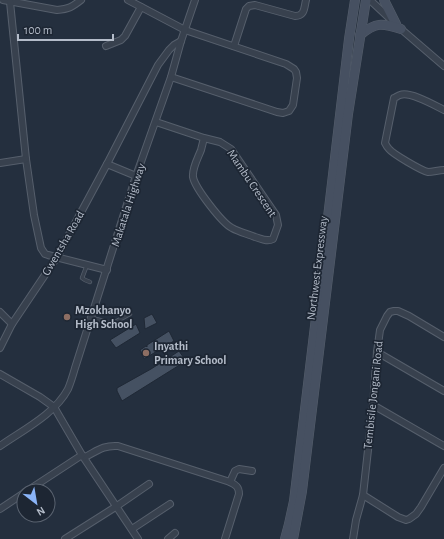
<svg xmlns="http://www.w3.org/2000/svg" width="444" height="539" font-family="'Alegreya Sans',sans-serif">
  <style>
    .building { fill: #455162; stroke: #1f2835 }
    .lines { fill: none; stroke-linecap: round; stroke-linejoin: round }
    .lane-casing { stroke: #565f6c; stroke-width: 4.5 }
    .street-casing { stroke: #565f6c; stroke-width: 8 }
    .secondary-casing { stroke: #565f6c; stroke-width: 10 }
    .lane { stroke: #38414e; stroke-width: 3 }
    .street { stroke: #38414e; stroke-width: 6 }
    .secondary { stroke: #465061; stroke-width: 9 }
    .education-dot { fill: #8d6e63; stroke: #1d2633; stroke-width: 1.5 }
    .labels { text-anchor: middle; stroke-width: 3.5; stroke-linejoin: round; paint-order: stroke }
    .street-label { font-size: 12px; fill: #b4bcc9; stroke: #1d2633 }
    .poi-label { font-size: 12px; font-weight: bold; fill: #b4bcc9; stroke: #1d2633; text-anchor: start }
  </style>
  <rect width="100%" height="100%" fill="#242f3e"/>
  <g class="building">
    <polygon points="152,314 157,323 145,329 144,318"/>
    <polygon points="136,324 140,333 116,348 110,340"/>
    <polygon points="169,331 174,341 144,359 140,350 146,346 147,347 147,345"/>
    <polygon points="179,351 186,361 122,401 117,391 117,388 151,369"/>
  </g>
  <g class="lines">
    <g class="lane-casing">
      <g id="lane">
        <polyline points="87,265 82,278 85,280 90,282"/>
        <polyline points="92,318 111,323 115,322 130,314"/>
      </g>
    </g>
    <g class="street-casing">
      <g id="street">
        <path d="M3,0L57,10C69,9 72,7 81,0"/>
        <polyline points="128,0 185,30 286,64 294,69 296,72 297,78 293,105 289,111 283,113 277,112 171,77"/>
        <polyline points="370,0 401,29 444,66"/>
        <polyline points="10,2 26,159 34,215 41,248 45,254 48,255 107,270"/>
        <polyline points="106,46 121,40 125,36 141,7"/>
        <path d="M234,46L246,9L249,6L255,5L295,16C305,16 304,8 306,0"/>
        <path d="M444,110C434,105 410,91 400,95C399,95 395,98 394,98L385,143C386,145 387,147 389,149C393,154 422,171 428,172C433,172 439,170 444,170"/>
        <path d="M156,122L204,138L220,142L231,149L276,215L278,225L273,239C267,242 262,239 255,237C248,234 239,232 232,228C222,223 195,188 193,177C192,168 198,158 201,150C202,146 203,142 204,138"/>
        <polyline points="0,163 26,159"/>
        <polyline points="107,164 158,65 169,50 174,45 181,41"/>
        <polyline points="0,312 12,324"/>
        <polyline points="0,348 12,324 57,257 107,164 136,176"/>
        <polyline points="377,352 444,391"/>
        <polyline points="0,374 40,397 54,407 82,455 138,539"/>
        <polyline points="373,405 444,446"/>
        <path d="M0,446C23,430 55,414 68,389C71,382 73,375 75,368L136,176L171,77L181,41L195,0"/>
        <path d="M85,457C97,451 103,445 118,446L230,482C236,485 239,487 239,494L225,539"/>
        <polyline points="230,482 235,471 239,469 252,471"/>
        <polyline points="27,491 82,455"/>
        <polyline points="363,495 398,517 406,520 409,519 416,514 421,507 444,468"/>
        <polyline points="0,509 24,493"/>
        <polyline points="132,529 170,504"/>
        <polyline points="65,539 117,506 149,484"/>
        <polyline points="168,539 175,533"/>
        <polyline points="353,539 356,520 363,495 373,405 377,352 380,330 387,316 390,312 394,311 398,311 409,316 444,337"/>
      </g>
    </g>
    <g class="secondary-casing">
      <g id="secondary">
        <polyline points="384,0 396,24"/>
        <path d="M360,35C376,22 382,23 401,29"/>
        <polyline points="285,539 289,524 294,501 324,251 349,39 355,0"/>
        <polyline points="293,539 302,491 348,114 366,0"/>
      </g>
    </g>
    <use href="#lane" class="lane"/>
    <use href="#street" class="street"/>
    <use href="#secondary" class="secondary"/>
  </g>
  <g class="education-dot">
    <circle cx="67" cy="317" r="4"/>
    <circle cx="146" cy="353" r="4"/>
  </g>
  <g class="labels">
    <g class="street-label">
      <text transform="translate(252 183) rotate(56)" y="4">Mambu Crescent</text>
      <text transform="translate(128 205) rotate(-72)" y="4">Makatala Highway</text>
      <text transform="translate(63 243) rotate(-60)" y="4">Gwentsha Road</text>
      <text transform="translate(317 268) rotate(-83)" y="4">Northwest Expressway</text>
      <text transform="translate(373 395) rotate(-84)" y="4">Tembisile Jongani Road</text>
    </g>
    <g class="poi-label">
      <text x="75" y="314">Mzokhanyo<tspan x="75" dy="14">High School</tspan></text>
      <text x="154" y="350">Inyathi<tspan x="154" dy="14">Primary School</tspan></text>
    </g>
  </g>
  <g transform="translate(36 503) rotate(149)"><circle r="19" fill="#1d2633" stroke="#59626f"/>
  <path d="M0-3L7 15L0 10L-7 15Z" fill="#8ab4f8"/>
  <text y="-6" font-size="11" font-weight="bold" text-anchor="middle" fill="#b4bcc9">N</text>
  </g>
  <path d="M18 34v6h95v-6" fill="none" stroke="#b4bcc9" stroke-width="2"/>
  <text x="24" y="34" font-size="12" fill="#b4bcc9" stroke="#1d2633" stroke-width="3" paint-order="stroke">100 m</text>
</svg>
